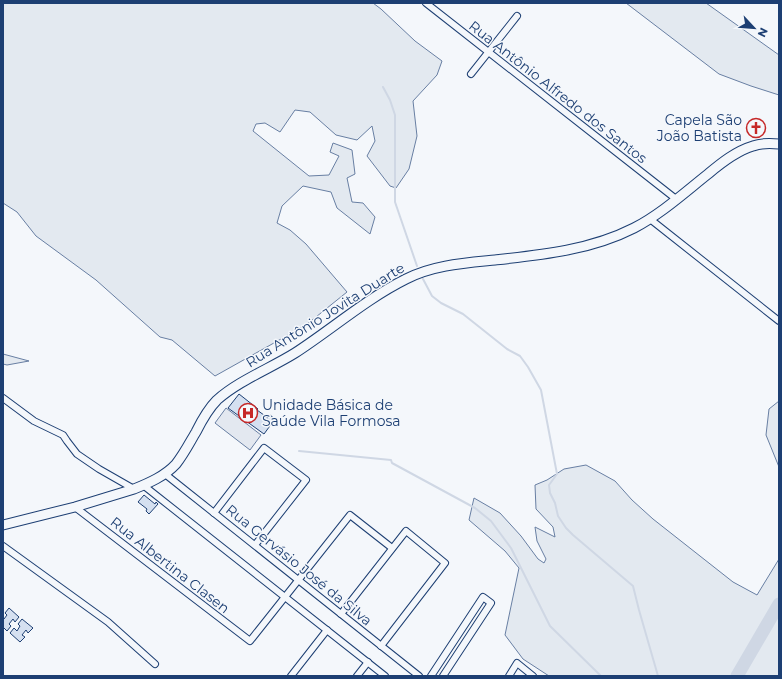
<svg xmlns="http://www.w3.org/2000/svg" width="782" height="679" font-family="Montserrat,sans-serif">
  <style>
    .green { fill: #e3e9f0; stroke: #687fa3 }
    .parking { fill: #e3e8f0; stroke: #687fa3 }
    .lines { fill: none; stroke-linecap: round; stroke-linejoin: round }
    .stream { stroke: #cfd7e4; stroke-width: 2 }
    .river { stroke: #cfd7e4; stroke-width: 13 }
    .building { fill: #d5e0f0; stroke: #1d3f73 }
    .street-casing { stroke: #1d3f73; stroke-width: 8 }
    .secondary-casing { stroke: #1d3f73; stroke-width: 11 }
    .street { stroke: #f4f7fb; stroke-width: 6 }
    .secondary { stroke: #f4f7fb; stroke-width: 9 }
    .labels { text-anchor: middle; stroke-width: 3; stroke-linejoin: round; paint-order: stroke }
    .street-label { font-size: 14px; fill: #1d3f73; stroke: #f4f7fb }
    .poi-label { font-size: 14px; fill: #1d3f73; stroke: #f4f7fb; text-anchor: end }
  </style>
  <rect width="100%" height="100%" fill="#f4f7fb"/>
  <g class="green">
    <polygon points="3,3 373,3 381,9 415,41 442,61 437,75 413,101 417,136 409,169 396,188 390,186 367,156 375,141 372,126 357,140 336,135 310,112 295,110 280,132 265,123 256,124 253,131 309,176 329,175 339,156 330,152 333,143 352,150 355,174 347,178 352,202 363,203 375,217 370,234 337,208 331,192 303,186 282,206 277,223 290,230 306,244 347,292 306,325 215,376 172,340 160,337 96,280 36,236 17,212 3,203"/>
    <polygon points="626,3 706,3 779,55 779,95 751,86 719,74"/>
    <polygon points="3,354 29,361 7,365 3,364"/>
    <polygon points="779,401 779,467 766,435 769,409"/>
    <polygon points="586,465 615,481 632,500 653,519 733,582 757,595 779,559 779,676 549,676 523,659 505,635 519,568 505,551 469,520 474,498 500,513 521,536 538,559 544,563 546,559 537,541 535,527 555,537 553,527 536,509 535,485 547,480 564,469"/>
  </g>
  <polygon class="parking" points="226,408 261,435 250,450 215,423"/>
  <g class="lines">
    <g class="stream">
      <polyline points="383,87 390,100 395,115 395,202 417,266"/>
      <polyline points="423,279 432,296 441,303 463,314 507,349 520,356 528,367 541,390 557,474 549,485 550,493 555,503 558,516 566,528 573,535 633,586 639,610 658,676"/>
      <polyline points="299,451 391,460 392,463 475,508 491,521 511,548 550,626 601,676"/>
    </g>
    <polyline class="river" points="737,676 779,604"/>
  </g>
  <g class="building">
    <polygon points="239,394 258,409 257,410 268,418 270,415 275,419 264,434 228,408"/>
    <polygon points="144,495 155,504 156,502 158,504 149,514 146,511 147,509 138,502"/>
    <polygon points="9,608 19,617 15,622 13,619 9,624 11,626 7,631 3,627 3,619 4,619 7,615 5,613"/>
    <polygon points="22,619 33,628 28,633 26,630 22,635 25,637 20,642 10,633 14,628 17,631 20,626 18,624"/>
  </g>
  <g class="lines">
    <g class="street-casing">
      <g id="street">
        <polyline points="426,3 676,199"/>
        <polyline points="471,74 517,16"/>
        <polyline points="650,219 779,321"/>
        <polyline points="3,398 34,421 63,435 67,441 77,454 99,469 134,489"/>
        <polyline points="165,474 419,676"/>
        <polyline points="143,485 385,676"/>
        <polyline points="75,507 250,641 350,515 392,548"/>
        <polyline points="214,513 264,448 306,480 255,545"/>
        <polyline points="3,546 108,622 155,664"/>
        <polyline points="341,614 406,531 445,563 381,646"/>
        <polyline points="291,676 327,630"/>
        <polyline points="357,676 368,662"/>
        <polyline points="431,676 483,597 491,603 443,676"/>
        <polyline points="509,676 517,663 533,676"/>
      </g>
    </g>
    <g class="secondary-casing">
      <path id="secondary" d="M3,525L75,507L134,489C149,483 165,476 176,464C184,454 190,442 196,432C202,420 208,409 217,400C238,381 271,368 295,353C332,329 366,299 406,279C433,265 465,263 495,260C542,255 591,250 634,228C661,214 684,193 708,174C721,163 736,151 753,146C761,143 770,143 779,144"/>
    </g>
    <use href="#street" class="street"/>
    <use href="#secondary" class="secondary"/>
  </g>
  <defs>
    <g id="church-ring" transform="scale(1)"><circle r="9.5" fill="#f4f7fb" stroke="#c62828" stroke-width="1.5"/><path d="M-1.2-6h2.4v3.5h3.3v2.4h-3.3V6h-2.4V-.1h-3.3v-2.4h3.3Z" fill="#c62828"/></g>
    <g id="hospital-ring" transform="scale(1)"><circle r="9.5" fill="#f4f7fb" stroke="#c62828" stroke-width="1.5"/><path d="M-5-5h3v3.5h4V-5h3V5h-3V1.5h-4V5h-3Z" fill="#c62828"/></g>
  </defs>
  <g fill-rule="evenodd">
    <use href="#church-ring" x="756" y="128"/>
    <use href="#hospital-ring" x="248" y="413"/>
  </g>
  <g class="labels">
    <g class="street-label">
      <text transform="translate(558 92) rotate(38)" y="5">Rua Antônio Alfredo dos Santos</text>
      <text transform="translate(325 315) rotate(-32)" y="5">Rua Antônio Jovita Duarte</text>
      <text transform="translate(170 565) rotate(38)" y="5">Rua Albertina Clasen</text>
      <text transform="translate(299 565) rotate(39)" y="5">Rua Gervásio José da Silva</text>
    </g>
    <g class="poi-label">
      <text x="742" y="125">Capela São<tspan x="742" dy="16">João Batista</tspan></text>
      <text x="262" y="410" text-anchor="start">Unidade Básica de<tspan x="262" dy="16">Saúde Vila Formosa</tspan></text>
    </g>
  </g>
  <rect width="782" height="679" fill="none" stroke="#1d3f73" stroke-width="8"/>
  <g transform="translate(754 28) rotate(116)" stroke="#f4f7fb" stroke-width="3" paint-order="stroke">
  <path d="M0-3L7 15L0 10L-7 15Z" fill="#1d3f73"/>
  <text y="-6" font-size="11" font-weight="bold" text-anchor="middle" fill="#1d3f73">N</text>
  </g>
</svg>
